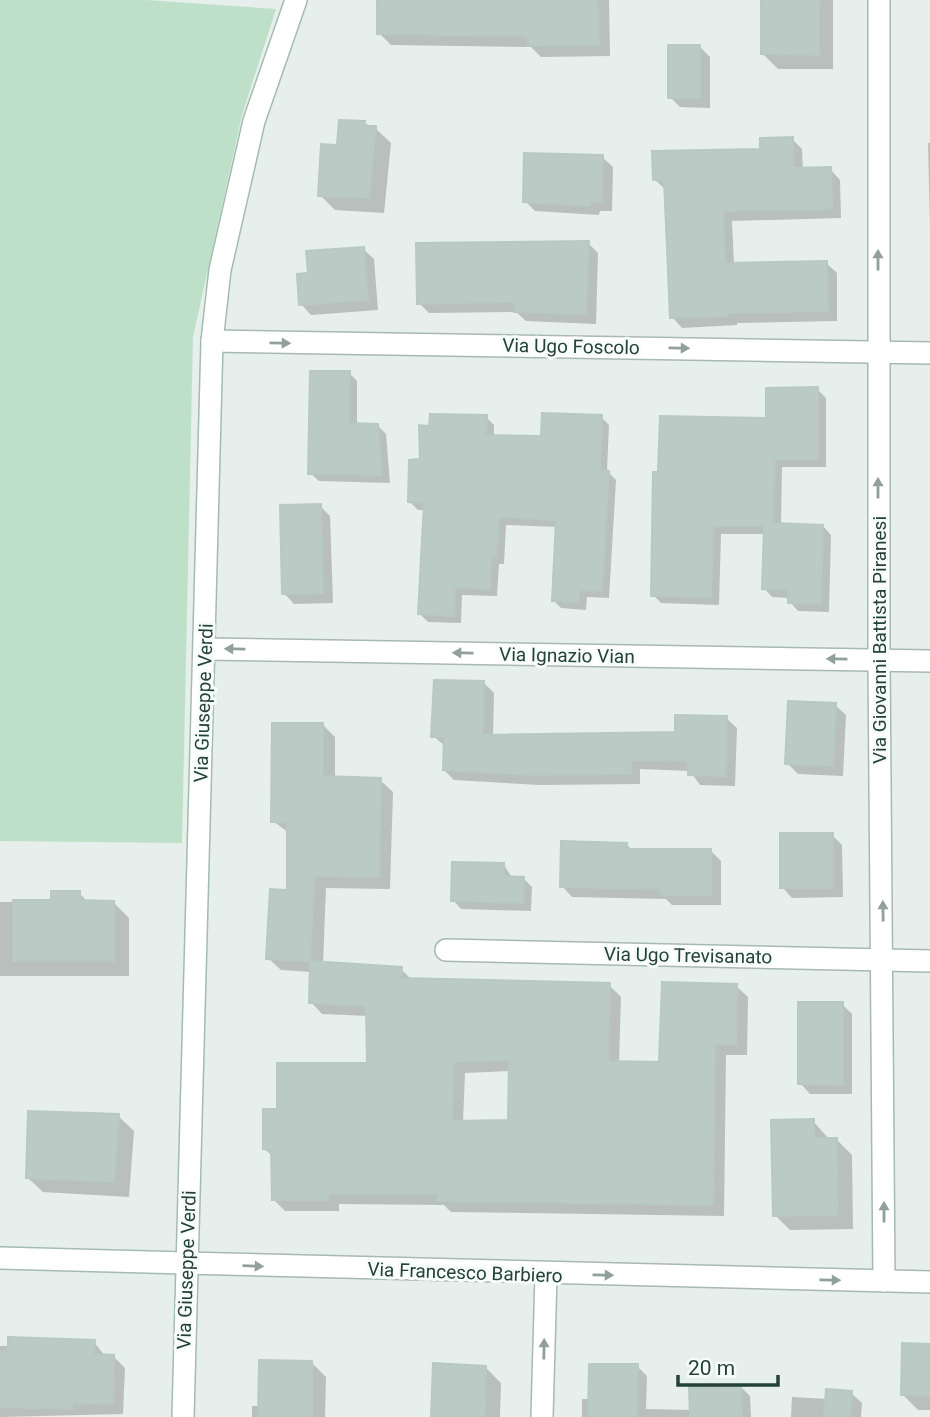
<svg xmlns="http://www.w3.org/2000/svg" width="930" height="1417" font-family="Roboto,sans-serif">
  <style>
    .green { fill: #bfe0c8 }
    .shadow { fill: #0003; fill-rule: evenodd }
    .building { fill: #bbcac4; stroke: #b8c9c2; stroke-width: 2; fill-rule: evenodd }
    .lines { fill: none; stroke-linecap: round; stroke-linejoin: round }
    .street-casing { stroke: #a8b8b2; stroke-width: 24 }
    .secondary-casing { stroke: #a4bbb3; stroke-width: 24 }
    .street { stroke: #fff; stroke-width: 21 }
    .secondary { stroke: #fff; stroke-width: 21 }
    .oneway { fill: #92a09c }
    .labels { text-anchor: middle; stroke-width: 6; stroke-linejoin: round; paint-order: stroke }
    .street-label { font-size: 19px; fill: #24423a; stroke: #f7fbf9 }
  </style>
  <rect width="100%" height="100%" fill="#e6efeb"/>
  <polygon class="green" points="0,0 146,0 276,9 242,115 193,337 182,843 0,841"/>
  <g class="shadow">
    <polygon points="379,0 609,0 610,56 541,57 531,47 391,45 379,33"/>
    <polygon points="762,0 833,0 833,69 778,69 762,53"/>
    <polygon points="700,47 710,57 710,108 680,107 670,97"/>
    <polygon points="364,123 375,128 391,143 384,213 335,210 320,195 339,147"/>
    <polygon points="792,139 802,149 803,170 830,169 840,180 841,218 732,221 734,264 826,263 837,273 837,321 737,323 737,325 682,328 672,317 665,189 654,179 762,151"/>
    <polygon points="928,143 930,143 930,229"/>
    <polygon points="602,157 613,167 612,211 600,211 599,215 535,211 525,201"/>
    <polygon points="588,243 598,253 596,324 526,321 516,312 429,313 419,303"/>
    <polygon points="363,249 374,259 378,310 311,315 301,304 310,275"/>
    <polygon points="349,373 357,381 357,425 378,426 386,434 390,483 319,481 310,473"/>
    <polygon points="817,389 826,398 826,467 782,467 781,525 823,526 831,535 829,612 798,611 790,602 790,598 772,597 764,588 766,534 721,534 719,605 661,603 653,595 767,420"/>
    <polygon points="486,417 494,425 494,437 543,438 601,417 609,425 607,471 616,480 609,598 587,597 586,610 561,608 553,600 558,527 506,525 504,564 499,564 497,596 462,595 461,623 428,622 420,614 426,510 418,510 410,502 422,461"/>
    <polygon points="320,506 330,516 333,603 294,604 284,593"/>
    <polygon points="484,683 494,693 493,736 677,733 726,718 737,728 735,786 700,785 690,771 640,769 640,784 540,785 454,780 444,770 445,746 433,736"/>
    <polygon points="835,705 846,715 843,776 798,774 787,763"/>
    <path d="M323,725L335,737V778L380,780L393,792L390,889L326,888L323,964L401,969L412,980L609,985L621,997L619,1063L661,1064L736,986L748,997L747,1055H726L724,1216L451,1212L444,1205L339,1204V1211H285L273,1199V1157L265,1149L279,1111L369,1065L368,1016L322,1014L311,1002L312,972L281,970L268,958L289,892V833L273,821ZM511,1071L510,1122H463L465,1073Z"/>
    <polygon points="832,835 842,845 843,897 792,898 782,887"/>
    <polygon points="626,844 632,850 710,850 721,861 721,905 672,905 666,899 572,897 562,886"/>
    <polygon points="504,865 512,878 523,878 532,887 531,911 461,909 453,900"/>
    <polygon points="79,893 88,902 113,902 129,918 129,976 0,976 0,902 52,902"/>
    <polygon points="842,1004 852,1014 852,1094 810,1094 800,1083"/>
    <polygon points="118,1116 134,1131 129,1197 43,1192 27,1177"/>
    <polygon points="813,1121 829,1139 836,1139 852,1155 853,1229 790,1230 775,1215"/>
    <polygon points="94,1342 105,1356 113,1356 125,1368 123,1414 0,1417 0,1346"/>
    <polygon points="930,1345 930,1410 918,1410 903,1395"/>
    <polygon points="312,1363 326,1377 325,1417 252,1417 252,1406 260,1406"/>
    <polygon points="637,1366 647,1376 646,1409 691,1410 741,1387 750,1396 751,1417 582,1417 582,1399 590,1399"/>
    <polygon points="486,1368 501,1383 500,1417 433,1417"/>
    <polygon points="851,1393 862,1403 861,1417 791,1417 792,1397 827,1399"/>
  </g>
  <g class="building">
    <polygon points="377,0 598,0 599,45 528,46 527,36 377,34"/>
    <polygon points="761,0 819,0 819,55 761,54"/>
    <rect x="668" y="45" width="32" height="53"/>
    <polygon points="339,120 365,121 364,126 376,126 369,198 318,196 321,144 337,145"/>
    <polygon points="793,137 793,168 831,167 832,209 723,211 725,263 827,261 828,311 727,313 728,316 670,318 664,180 653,180 652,151 760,149 760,138"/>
    <polygon points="524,153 603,155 602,202 590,201 590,206 523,202"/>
    <polygon points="589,241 586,314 514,312 514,302 417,304 416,243"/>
    <polygon points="364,247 368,300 299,305 297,274 308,273 306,251"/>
    <polygon points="310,371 350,371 349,423 378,424 382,475 308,474"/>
    <polygon points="818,387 818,459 775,459 773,523 823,525 821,604 788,603 788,590 762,589 764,526 713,526 711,597 651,596 653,472 658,472 660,416 766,418 766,388"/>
    <polygon points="542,413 602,415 600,470 609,471 602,591 579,590 579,602 552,601 556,520 499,517 496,557 491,556 490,589 455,587 454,616 418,614 424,503 408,502 409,460 420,459 419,425 429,426 430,414 487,415 486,435 541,436"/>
    <polygon points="321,504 323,593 282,594 280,505"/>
    <polygon points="434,680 484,681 483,735 675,732 675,715 727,716 726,776 688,775 688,761 631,760 631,774 529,775 443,770 444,737 431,737"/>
    <polygon points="788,701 836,703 833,766 785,764"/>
    <polygon points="272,723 323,723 323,776 381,778 379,877 314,876 310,961 266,959 270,889 287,890 287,822 271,822"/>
    <rect x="780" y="833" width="53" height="55"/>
    <polygon points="561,841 627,843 627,849 711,849 711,895 660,895 660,889 560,887"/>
    <polygon points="452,862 504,863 504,876 524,877 523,903 451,901"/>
    <polygon points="51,891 80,891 80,900 114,901 114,961 13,961 13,900 51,900"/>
    <path d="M310,961L402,967L401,978L610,983L608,1061L659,1062L662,982L737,984L736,1044H715L713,1205L437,1201L438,1194L328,1193V1200H272L271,1150L263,1149V1109H277V1063H367L366,1006L309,1003ZM509,1060L508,1120L452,1121L454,1062Z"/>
    <polygon points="798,1002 843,1002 843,1085 798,1084"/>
    <polygon points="28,1111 119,1114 114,1182 26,1178"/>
    <polygon points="814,1119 814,1138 837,1138 838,1215 773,1216 771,1120"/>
    <polygon points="8,1337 95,1340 94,1354 114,1355 113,1404 72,1403 72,1409 0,1407 0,1351 8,1351"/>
    <polygon points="902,1343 930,1344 930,1396 901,1395"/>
    <polygon points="259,1360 312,1361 312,1417 258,1417"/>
    <polygon points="433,1363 486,1366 485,1417 431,1417"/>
    <polygon points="589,1364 638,1364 637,1417 588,1417"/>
    <polygon points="741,1385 742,1417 690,1417 689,1387"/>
    <polygon points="826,1389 852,1391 850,1417 824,1417"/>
  </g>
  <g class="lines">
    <g class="street-casing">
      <g id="street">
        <polyline points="879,0 879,660 884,1281"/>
        <polyline points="212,341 930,353"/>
        <polyline points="205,649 930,661"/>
        <polyline points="446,950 930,961"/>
        <polyline points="185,1263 930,1282"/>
        <polyline points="542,1417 546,1274"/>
      </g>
    </g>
    <g class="secondary-casing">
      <g id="secondary">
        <polyline points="0,1258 185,1263"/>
        <polyline points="183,1417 212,341 220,270 254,121 296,0"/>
      </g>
    </g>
    <use href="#street" class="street"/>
    <use href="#secondary" class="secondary"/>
  </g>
  <defs><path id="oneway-solid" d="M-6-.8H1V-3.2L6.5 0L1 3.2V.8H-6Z" transform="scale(1.75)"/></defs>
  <g class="oneway">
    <use href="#oneway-solid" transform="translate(878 260) rotate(-90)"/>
    <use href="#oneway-solid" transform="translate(280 343) rotate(1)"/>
    <use href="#oneway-solid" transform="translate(679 348) rotate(1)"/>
    <use href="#oneway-solid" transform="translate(878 488) rotate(-90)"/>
    <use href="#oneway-solid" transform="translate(235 649) rotate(-179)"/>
    <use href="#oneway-solid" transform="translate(463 653) rotate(-179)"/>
    <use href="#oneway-solid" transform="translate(837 659) rotate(-179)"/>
    <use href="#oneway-solid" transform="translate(883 911) rotate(-91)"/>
    <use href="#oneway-solid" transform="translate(884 1212) rotate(-90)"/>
    <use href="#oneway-solid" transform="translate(253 1266) rotate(2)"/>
    <use href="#oneway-solid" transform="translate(603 1275) rotate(1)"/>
    <use href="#oneway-solid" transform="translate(830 1280) rotate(1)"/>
    <use href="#oneway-solid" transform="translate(544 1349) rotate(-89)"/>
  </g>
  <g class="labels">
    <g class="street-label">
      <text transform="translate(571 346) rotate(1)" y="7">Via Ugo Foscolo</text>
      <text transform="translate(879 640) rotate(-90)" y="7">Via Giovanni Battista Piranesi</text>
      <text transform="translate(567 655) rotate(1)" y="7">Via Ignazio Vian</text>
      <text transform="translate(203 703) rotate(-88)" y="7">Via Giuseppe Verdi</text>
      <text transform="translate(688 955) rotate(1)" y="7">Via Ugo Trevisanato</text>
      <text transform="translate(186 1270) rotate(-88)" y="7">Via Giuseppe Verdi</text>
      <text transform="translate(465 1272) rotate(2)" y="7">Via Francesco Barbiero</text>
    </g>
  </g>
  <path d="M678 1375v10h100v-10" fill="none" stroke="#24423a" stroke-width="3.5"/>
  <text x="688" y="1375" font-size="21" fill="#24423a" stroke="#f7fbf9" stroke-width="5" paint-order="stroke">20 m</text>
</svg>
